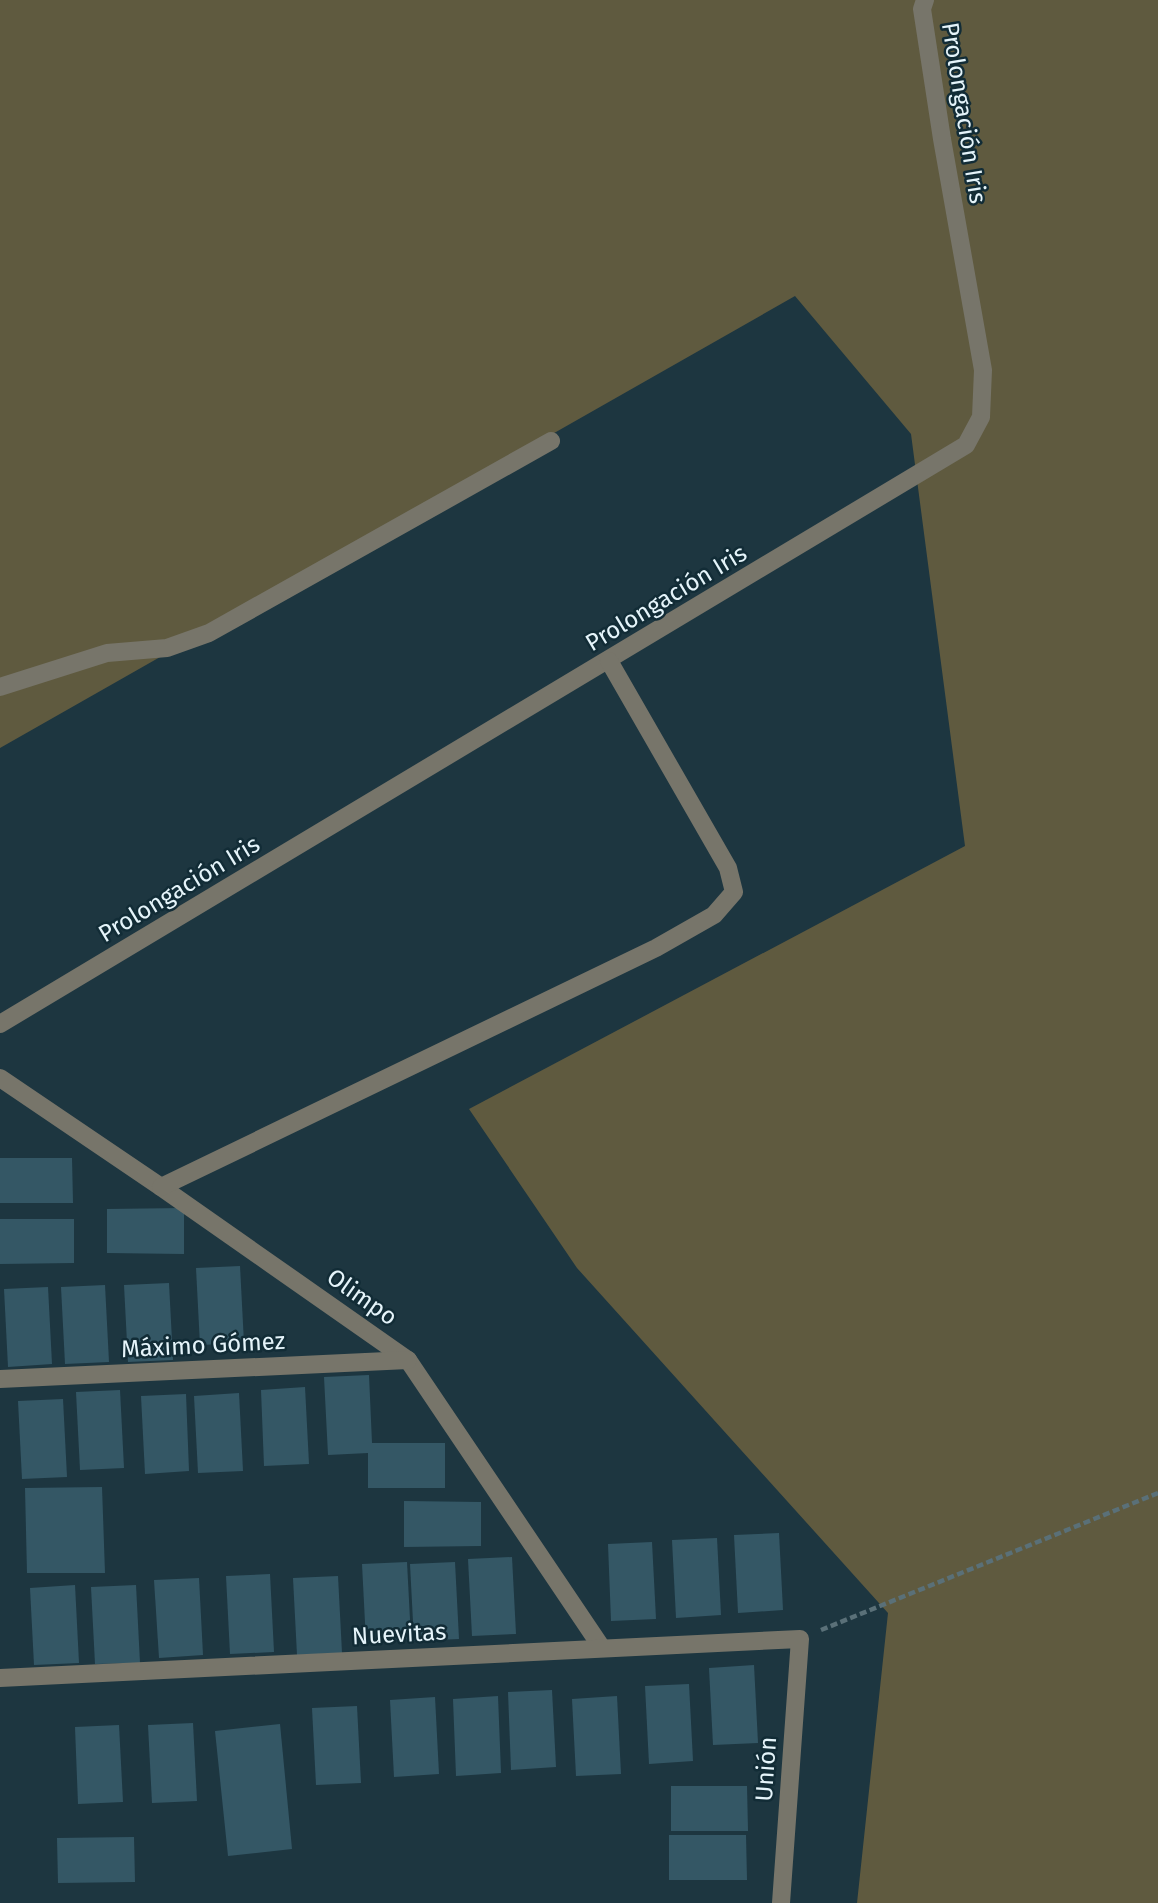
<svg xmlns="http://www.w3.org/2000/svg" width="1158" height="1903" font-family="'Fira Sans',sans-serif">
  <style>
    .green { fill: #5f5a3f }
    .building { fill: #345765 }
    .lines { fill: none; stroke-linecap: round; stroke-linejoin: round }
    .path { stroke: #5a7078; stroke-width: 4.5; stroke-dasharray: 7 3.5; stroke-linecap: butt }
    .minor { stroke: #77756a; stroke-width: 18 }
    .labels { text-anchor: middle; stroke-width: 5; stroke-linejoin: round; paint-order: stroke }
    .street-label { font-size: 24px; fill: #e5f4fa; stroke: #122c36 }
  </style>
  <rect width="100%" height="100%" fill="#1d3640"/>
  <polygon class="green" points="0,0 1158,0 1158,1903 857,1903 888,1613 577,1268 469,1109 965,846 911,434 795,296 0,748"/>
  <g class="building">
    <polygon points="0,1158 72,1158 73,1203 0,1203"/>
    <polygon points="184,1208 184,1254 107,1253 107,1209"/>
    <polygon points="0,1219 74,1219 74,1263 0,1264"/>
    <polygon points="240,1266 244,1343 200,1345 196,1268"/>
    <polygon points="169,1283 173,1360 128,1362 124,1285"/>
    <polygon points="105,1285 109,1362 65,1364 61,1287"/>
    <polygon points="48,1287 52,1364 8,1367 4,1289"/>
    <polygon points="369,1375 372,1443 445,1443 445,1488 368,1488 368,1453 328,1455 324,1377"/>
    <polygon points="305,1387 309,1464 264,1466 261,1390"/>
    <polygon points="120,1390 124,1468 80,1470 76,1392"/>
    <polygon points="239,1393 243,1471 198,1473 194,1396"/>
    <polygon points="186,1394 189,1471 145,1474 141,1396"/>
    <polygon points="63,1399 67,1477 22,1479 18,1401"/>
    <polygon points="102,1487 105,1573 27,1573 25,1488"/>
    <polygon points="404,1501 481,1502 481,1546 404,1547"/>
    <polygon points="779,1533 783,1610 738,1613 734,1535"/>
    <polygon points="717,1538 721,1615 676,1618 672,1540"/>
    <polygon points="652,1542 656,1619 611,1621 608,1544"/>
    <polygon points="512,1557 516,1634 472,1636 468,1559"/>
    <polygon points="407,1562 411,1639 366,1642 362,1564"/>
    <polygon points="455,1562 459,1639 414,1641 410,1564"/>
    <polygon points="270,1574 274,1652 230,1654 226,1576"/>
    <polygon points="338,1576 342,1653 297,1655 293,1578"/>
    <polygon points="199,1578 203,1655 159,1658 154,1580"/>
    <polygon points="75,1585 79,1663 34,1665 30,1588"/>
    <polygon points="136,1585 140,1663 95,1664 91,1587"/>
    <polygon points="754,1665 758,1743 713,1745 709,1668"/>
    <polygon points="689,1684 693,1761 649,1764 645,1686"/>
    <polygon points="552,1690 556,1767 511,1770 508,1692"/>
    <polygon points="498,1696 501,1773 456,1776 453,1699"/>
    <polygon points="617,1696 621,1774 576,1776 572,1699"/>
    <polygon points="435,1697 439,1774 394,1777 390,1700"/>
    <polygon points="357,1706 361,1783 316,1785 312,1708"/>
    <polygon points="193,1723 197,1801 152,1803 148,1725"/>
    <polygon points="280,1724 292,1849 228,1856 215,1731"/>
    <polygon points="119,1725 123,1802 78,1804 75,1727"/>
    <polygon points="671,1786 747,1786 748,1831 671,1831"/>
    <polygon points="669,1835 746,1835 747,1880 669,1880"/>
    <polygon points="134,1837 135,1882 58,1883 57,1838"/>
  </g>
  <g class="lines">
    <polyline class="path" points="821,1630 1158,1493"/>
    <g class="minor">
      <polyline points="0,687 107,653 167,648 209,633 551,441"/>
      <polyline points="0,1024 966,445 981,417 983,370 942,139 922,9 925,0"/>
      <polyline points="0,1078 161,1187 408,1360 602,1648"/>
      <polyline points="161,1187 656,948 714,915 734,892 728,868 609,661"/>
      <polyline points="0,1379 408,1360"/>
      <polyline points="0,1678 800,1639 781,1903"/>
    </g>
  </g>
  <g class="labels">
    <g class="street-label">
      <text transform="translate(964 113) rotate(81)" y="8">Prolongación Iris</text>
      <text transform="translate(666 598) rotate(-31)" y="8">Prolongación Iris</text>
      <text transform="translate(179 889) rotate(-31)" y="8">Prolongación Iris</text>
      <text transform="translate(362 1297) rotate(35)" y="8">Olimpo</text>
      <text transform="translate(203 1345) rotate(-3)" y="8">Máximo Gómez</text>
      <text transform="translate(399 1634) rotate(-3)" y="8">Nuevitas</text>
      <text transform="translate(766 1769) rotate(-86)" y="8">Unión</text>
    </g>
  </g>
</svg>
